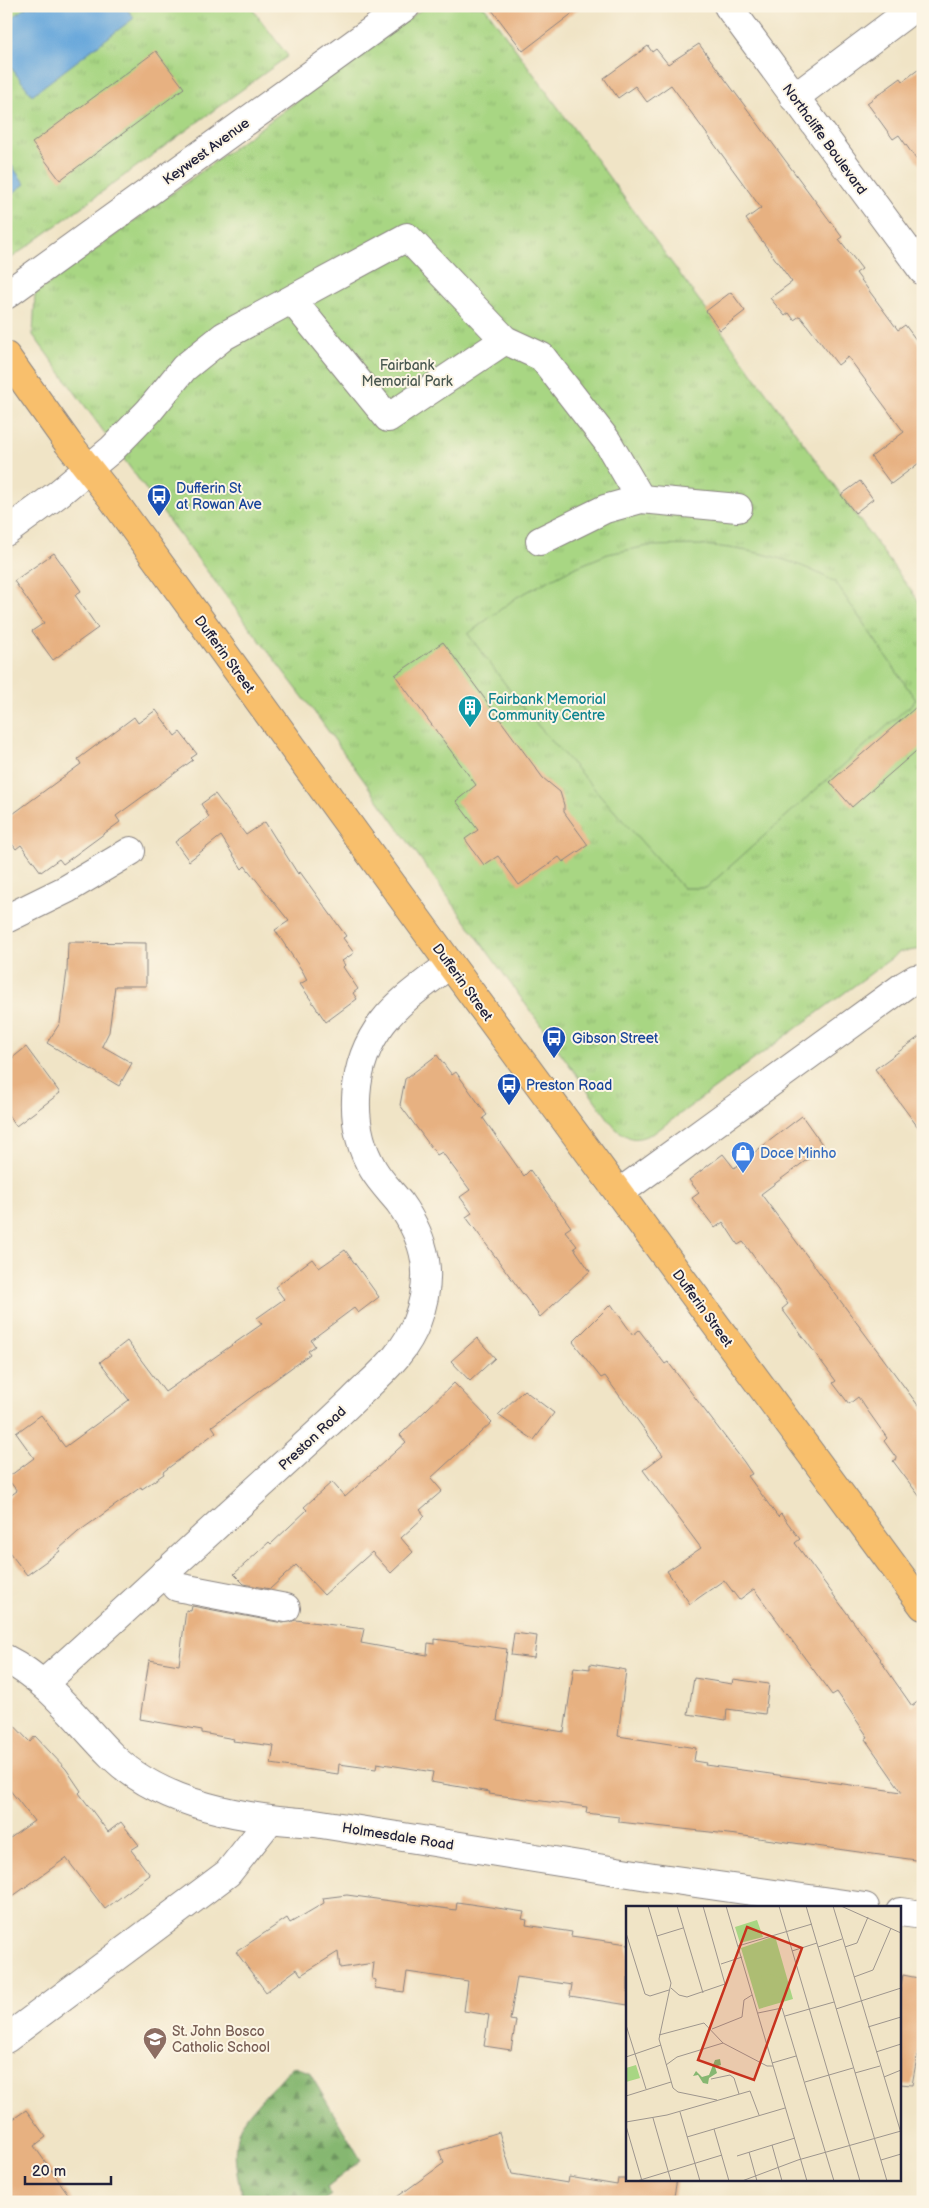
<svg xmlns="http://www.w3.org/2000/svg" width="929" height="2208" font-family="'Balsamiq Sans',sans-serif">
  <style>
    .grass { fill: url(#grass-tufts); stroke: #657c5f }
    .forest { fill: url(#forest-firs); stroke: #546c56 }
    .garden { fill: #a8d683; stroke: #657c5f }
    .water { fill: #69a8db; stroke: #46658b }
    .building { fill: #e7b181 }
    .lines { fill: none; stroke-linecap: round; stroke-linejoin: round }
    .minor-casing { stroke: #898380; stroke-width: 30 }
    .major-casing { stroke: #898380; stroke-width: 30 }
    .minor { stroke: #fff; stroke-width: 28 }
    .major { stroke: #f8bf6c; stroke-width: 28 }
    .labels { text-anchor: middle; stroke-width: 4; stroke-linejoin: round; paint-order: stroke }
    .street-label { font-size: 14px; fill: #22223b; stroke: #fcf5e5 }
    .park-label { font-size: 14px; fill: #4a5851; stroke: #fcf5e5 }
    .transit-label { font-size: 14px; fill: #164399; stroke: #fcf5e5; text-anchor: start }
    .culture-label { font-size: 14px; fill: #0d838f; stroke: #fcf5e5; text-anchor: start }
    .shop-label { font-size: 14px; fill: #366cbe; stroke: #fcf5e5; text-anchor: start }
    .education-label { font-size: 14px; fill: #785e54; stroke: #fcf5e5; text-anchor: start }
    .inset-road { fill: none; stroke: #9e968e; stroke-width: 1 }
    .view { fill: #c8321e; fill-opacity: 0.15; stroke: #c8321e; stroke-width: 2.5 }
    .inset-edge { fill: none; stroke: #22223b; stroke-width: 2.5 }
  </style>
  <defs>
    <pattern id="grass-tufts" width="24" height="20" patternUnits="userSpaceOnUse" patternTransform="scale(1.25)"><rect width="24" height="20" fill="#a8d683"/><path d="M3 7l-1-3M5 7V3M7 7l1-3M15 17l-1-3M17 17v-4M19 17l1-3" fill="none" stroke="#90b772"/></pattern>
    <pattern id="forest-firs" width="22" height="20" patternUnits="userSpaceOnUse" patternTransform="scale(1.25)"><rect width="22" height="20" fill="#86b771"/><path d="M5 1l3.5 6h-7zM16 11l3.5 6h-7z" fill="#6d945e"/></pattern>
  </defs>
  <rect width="100%" height="100%" fill="#fcf5e5"/>
  <filter id="ink" filterUnits="userSpaceOnUse"><feTurbulence type="fractalNoise" baseFrequency=".02" numOctaves="2"/><feDisplacementMap in="SourceGraphic" scale="10" xChannelSelector="R" yChannelSelector="G"/><feConvolveMatrix kernelMatrix="1 2 1 2 8 2 1 2 1" color-interpolation-filters="sRGB"/></filter>
  <filter id="wash" filterUnits="userSpaceOnUse"><feTurbulence type="fractalNoise" baseFrequency=".0096" numOctaves="4" result="noise"/><feDisplacementMap in="SourceGraphic" scale="20" xChannelSelector="R" yChannelSelector="G"/><feGaussianBlur stdDeviation="1.12" result="paint"/><feColorMatrix in="noise" values="0 0 0 0 0 0 0 0 0 0 0 0 0 0 0 0 0 1.4 0 .05"/><feComposite in="paint" operator="in"/></filter>
  <g filter="url(#wash)">
    <rect width="100%" height="100%" fill="#f0e4c6"/>
    <g class="grass">
      <polygon points="6,6 250,6 288,56 6,262"/>
      <path d="M426,6H484L923,607V949L900,952L654,1133C634,1141 632,1141 615,1128L318,717L172,525L33,335L35,294Z"/>
    </g>
    <path class="forest" d="M293,2066L309,2072L361,2160L327,2187L331,2195L322,2202H244C237,2179 229,2144 243,2122C256,2102 277,2084 293,2066Z"/>
    <path class="garden" d="M703,545C753,550 790,557 835,582L916,700L706,888H683L526,712L468,634L517,597L569,570L608,554L648,546Z"/>
    <g class="water">
      <polygon points="28,6 125,6 134,18 32,95 6,61 6,22"/>
      <polygon points="9,162 25,184 6,198 6,164"/>
    </g>
    <g id="blocks">
      <g class="building">
        <polygon points="489,6 582,6 523,51"/>
        <polygon points="699,44 842,237 839,239 862,269 856,273 898,330 905,325 923,349 923,460 891,484 871,457 904,432 848,357 838,365 800,316 794,320 789,313 785,316 770,298 792,282 746,219 761,208 671,85 647,102 635,86 618,98 604,78 648,46 652,52 656,49 668,64"/>
        <polygon points="156,51 184,88 60,180 32,143"/>
        <polygon points="923,66 923,169 899,135 893,139 867,103 901,78 903,81"/>
        <polygon points="731,292 745,311 720,330 706,311"/>
        <polygon points="860,481 873,499 855,513 841,495"/>
        <polygon points="54,553 81,591 75,595 98,628 53,660 32,631 44,623 14,581"/>
        <polygon points="443,642 543,778 560,792 564,805 564,812 588,845 563,862 559,857 519,885 498,856 484,865 465,839 478,830 456,801 476,785 395,675"/>
        <polygon points="923,701 923,745 852,807 830,782"/>
        <polygon points="156,710 175,736 180,732 197,754 191,758 193,760 116,816 120,822 63,864 59,859 41,872 21,845 16,849 6,836 6,819 81,764 78,759 134,717 138,723"/>
        <polygon points="215,794 246,835 265,822 298,874 300,872 346,936 343,938 354,953 342,961 345,965 343,967 358,989 353,993 357,999 326,1022 300,984 307,980 303,972 275,930 289,921 245,866 242,869 221,836 189,861 175,842 209,817 201,804"/>
        <polygon points="68,942 146,943 146,986 115,986 109,1032 102,1046 132,1063 119,1086 47,1043 60,1023 67,971"/>
        <polygon points="923,1034 923,1134 875,1069"/>
        <polygon points="26,1047 60,1093 16,1126 6,1112 6,1063"/>
        <polygon points="437,1055 452,1075 456,1072 487,1115 483,1118 524,1176 530,1170 571,1227 565,1231 577,1246 574,1248 590,1271 540,1317 466,1217 472,1213 460,1197 470,1190 442,1152 437,1155 400,1105 405,1079"/>
        <polygon points="802,1116 824,1147 761,1194 923,1412 923,1501 893,1461 897,1459 884,1441 887,1438 858,1397 849,1404 833,1383 836,1381 782,1309 788,1304 744,1243 743,1242 738,1245 723,1222 715,1228 692,1198 699,1193 689,1180 723,1154 734,1168"/>
        <polygon points="345,1250 379,1297 358,1313 354,1308 311,1340 315,1346 308,1351 310,1354 212,1426 216,1432 163,1472 164,1474 142,1489 141,1487 78,1532 59,1549 60,1551 27,1575 6,1548 6,1499 17,1491 7,1478 34,1458 16,1433 41,1415 65,1447 129,1400 100,1362 127,1341 165,1392 262,1324 257,1318 284,1299 275,1287 312,1259 319,1268"/>
        <polygon points="611,1304 633,1335 639,1330 665,1364 668,1362 744,1462 752,1474 748,1476 778,1517 781,1514 800,1539 795,1543 881,1659 880,1660 912,1706 923,1698 923,1861 737,1835 619,1822 619,1817 586,1813 587,1807 489,1794 490,1792 431,1782 433,1772 377,1763 376,1769 339,1764 338,1774 271,1764 274,1746 233,1741 234,1739 202,1733 202,1730 140,1719 149,1660 179,1665 186,1610 191,1611 192,1606 283,1623 296,1620 364,1629 361,1643 427,1655 428,1643 435,1644 435,1639 507,1649 497,1721 564,1732 574,1667 590,1669 590,1664 626,1670 618,1736 696,1748 694,1761 706,1763 705,1765 902,1792 865,1739 868,1737 837,1692 832,1695 754,1589 739,1600 724,1580 690,1604 667,1571 701,1548 643,1470 663,1455 605,1376 601,1378 573,1342"/>
        <polygon points="477,1338 495,1358 470,1381 451,1361"/>
        <polygon points="454,1383 492,1422 431,1478 442,1491 420,1510 425,1516 401,1538 413,1552 391,1573 372,1552 324,1595 296,1565 270,1589 244,1584 234,1574 269,1542 271,1544 307,1510 304,1507 332,1482 345,1497 406,1442 400,1435"/>
        <polygon points="524,1390 554,1413 534,1440 498,1415"/>
        <polygon points="514,1633 537,1636 534,1658 511,1655"/>
        <polygon points="694,1678 732,1684 733,1679 769,1684 765,1714 727,1709 726,1720 688,1714"/>
        <polygon points="6,1717 30,1742 35,1736 66,1769 81,1791 79,1793 108,1832 121,1822 139,1845 131,1850 150,1875 105,1909 66,1858 6,1901 6,1841 34,1821 6,1785"/>
        <polygon points="347,1895 456,1910 457,1902 524,1912 522,1919 527,1920 526,1925 572,1932 571,1936 628,1944 628,2005 570,1996 572,1985 517,1977 510,2020 516,2021 511,2050 484,2046 489,2015 464,2011 468,1981 407,1972 404,1992 375,1988 376,1980 372,1979 374,1963 340,1968 338,1952 301,1975 297,1969 266,1992 236,1952 287,1918 290,1923 324,1903 323,1898"/>
        <polygon points="903,1975 923,1979 923,2041 920,2041 912,2085 900,2084 900,1989"/>
        <polygon points="26,2110 46,2137 34,2146 74,2202 6,2202 6,2124"/>
        <polygon points="499,2132 512,2174 568,2183 569,2177 617,2185 618,2179 677,2179 673,2202 390,2202 444,2163 439,2151"/>
      </g>
    </g>
  </g>
  <g filter="url(#ink)">
    <use href="#blocks" fill-opacity="0" stroke="#898380" stroke-width="1"/>
    <g class="lines">
      <g class="minor-casing">
        <g id="minor">
          <polyline points="728,6 923,271"/>
          <polyline points="794,98 916,6"/>
          <polyline points="6,295 406,6"/>
          <polyline points="292,300 388,418 505,340"/>
          <polyline points="6,532 58,494 112,449 149,411 184,368 224,336 407,237 505,340 542,357 607,441 641,499"/>
          <polyline points="540,541 605,509 641,499 738,508"/>
          <polyline points="6,919 67,889 131,851"/>
          <polyline points="619,1193 905,985 915,979 923,978"/>
          <polyline points="165,1572 177,1587 286,1608"/>
          <path d="M6,1659C50,1681 78,1722 112,1756C163,1806 247,1819 315,1823L654,1877L865,1907"/>
          <path d="M44,1683C113,1622 180,1558 249,1496C284,1464 319,1433 353,1400C377,1376 405,1355 417,1321C434,1276 427,1241 399,1202C390,1191 380,1181 373,1169C347,1125 351,1063 383,1022C401,999 427,982 450,964"/>
          <polyline points="900,1912 923,1915"/>
          <polyline points="6,2039 228,1873 270,1820"/>
        </g>
      </g>
      <g class="major-casing">
        <polyline id="major" points="6,356 68,443 111,497 450,964 923,1606"/>
      </g>
      <use href="#minor" class="minor"/>
      <use href="#major" class="major"/>
    </g>
  </g>
  <defs>
    <g id="bus-pin" transform="scale(1.25)"><path d="M0 17L-7.5 6A9.5 9.5 0 1 1 7.5 6Z" fill="#1a4fb4" stroke="#fcf5e5"/><path d="M-5-6H5V4H4V6H2V4H-2V6H-4V4H-5ZM-3.5-4V0h7V-4ZM-3.5 1.2v1.5H-2V1.2ZM2 1.2v1.5H3.5V1.2Z" fill="#fff"/></g>
    <g id="building-pin" transform="scale(1.25)"><path d="M0 17L-7.5 6A9.5 9.5 0 1 1 7.5 6Z" fill="#0f9aa8" stroke="#fcf5e5"/><path d="M-4-6H4V6H1V3H-1V6H-4ZM-2.5-4.3h1.7v1.8h-1.7ZM.8-4.3h1.7v1.8H.8ZM-2.5-1h1.7V.8h-1.7ZM.8-1h1.7V.8H.8Z" fill="#fff"/></g>
    <g id="shop-pin" transform="scale(1.25)"><path d="M0 17L-7.5 6A9.5 9.5 0 1 1 7.5 6Z" fill="#3f7fe0" stroke="#fcf5e5"/><path d="M-5-2.5h2.3a2.7 3.5 0 0 1 5.4 0H5L5.5 6h-11ZM-1.5-2.5h3a1.5 2.3 0 0 0-3 0Z" fill="#fff"/></g>
    <g id="school-pin" transform="scale(1.25)"><path d="M0 17L-7.5 6A9.5 9.5 0 1 1 7.5 6Z" fill="#8d6e63" stroke="#fcf5e5"/><path d="M0-5L7-2L0 1L-7-2ZM-4 1L0 2.5L4 1V4Q0 6-4 4Z" fill="#fff"/></g>
  </defs>
  <g fill-rule="evenodd">
    <use href="#bus-pin" x="159" y="496"/>
    <use href="#building-pin" x="470" y="707"/>
    <use href="#bus-pin" x="554" y="1038"/>
    <use href="#bus-pin" x="509" y="1085"/>
    <use href="#shop-pin" x="743" y="1153"/>
    <use href="#school-pin" x="155" y="2039"/>
  </g>
  <g class="labels">
    <g class="street-label">
      <text transform="translate(825 139) rotate(54)" y="5">Northcliffe Boulevard</text>
      <text transform="translate(206 151) rotate(-36)" y="5">Keywest Avenue</text>
      <text transform="translate(225 654) rotate(54)" y="5">Dufferin Street</text>
      <text transform="translate(463 982) rotate(54)" y="5">Dufferin Street</text>
      <text transform="translate(703 1308) rotate(54)" y="5">Dufferin Street</text>
      <text transform="translate(312 1438) rotate(-43)" y="5">Preston Road</text>
      <text transform="translate(398 1836) rotate(9)" y="5">Holmesdale Road</text>
    </g>
    <g class="park-label">
      <text x="407" y="370">Fairbank<tspan x="407" dy="16">Memorial Park</tspan></text>
    </g>
    <g class="transit-label">
      <text x="176" y="493">Dufferin St<tspan x="176" dy="16">at Rowan Ave</tspan></text>
      <text x="572" y="1043">Gibson Street</text>
      <text x="526" y="1090">Preston Road</text>
    </g>
    <g class="culture-label">
      <text x="488" y="704">Fairbank Memorial<tspan x="488" dy="16">Community Centre</tspan></text>
    </g>
    <g class="shop-label">
      <text x="760" y="1158">Doce Minho</text>
    </g>
    <g class="education-label">
      <text x="172" y="2036">St. John Bosco<tspan x="172" dy="16">Catholic School</tspan></text>
    </g>
  </g>
  <g transform="translate(626 1906)">
    <rect width="275" height="275" fill="#f0e4c6"/>
    <path d="M131,14L137,31L114,37L109,21ZM149,30L167,93L133,103L115,42ZM10,159L14,172L0,176V162Z" fill="#a8d683"/>
    <path d="M94,153L95,159L89,161L91,167L83,172L82,178L77,177L72,169L67,170L70,165L76,171L83,169L89,154Z" fill="#86b771"/>
    <path d="M145,68L157,73L160,83L144,90L135,70Z" fill="#a8d683"/>
    <path class="inset-road" d="M22,0L45,77L33,133L47,182L52,186L91,194M51,0L77,87M100,0L181,275M153,0L234,275M180,0L261,275M207,0L275,227M215,0L275,27M0,27L19,88L24,90L43,84M31,30L57,22M112,40L186,18M192,41L216,33M219,41L231,37L242,11M166,45L191,37M95,58L116,51M228,71L247,64L265,22M45,82L53,89L61,91L99,78L77,0M210,103L275,82M132,107L156,102L208,275M159,110L208,96M0,119L20,183M242,121L275,111M86,123L116,111L118,94L126,89M33,129L78,117L97,137L141,160H147M250,146L275,138M0,151L35,139M146,157L170,150M40,159L51,151L97,137M229,167L254,160M258,171L275,164M85,173L104,169L108,172L113,188M179,176L227,162M0,190L45,176M54,206L74,275M27,212L45,275M0,216L41,209L124,185L133,209M0,220L16,275M88,223L103,275M61,231L159,202M146,239L156,275M123,246L131,275M111,250L169,232M255,254L275,248M11,275L96,249M116,275L172,254L275,225"/>
    <path class="view" d="M121,21L176,42L128,174L72,154Z"/>
    <rect width="275" height="275" class="inset-edge"/>
  </g>
  <rect width="929" height="2208" fill="none" stroke="#fcf5e5" stroke-width="25"/>
  <path d="M25 2176v8h86v-8" fill="none" stroke="#22223b" stroke-width="2.5"/>
  <text x="32" y="2176" font-size="15" fill="#22223b" stroke="#fcf5e5" stroke-width="4" paint-order="stroke">20 m</text>
</svg>
